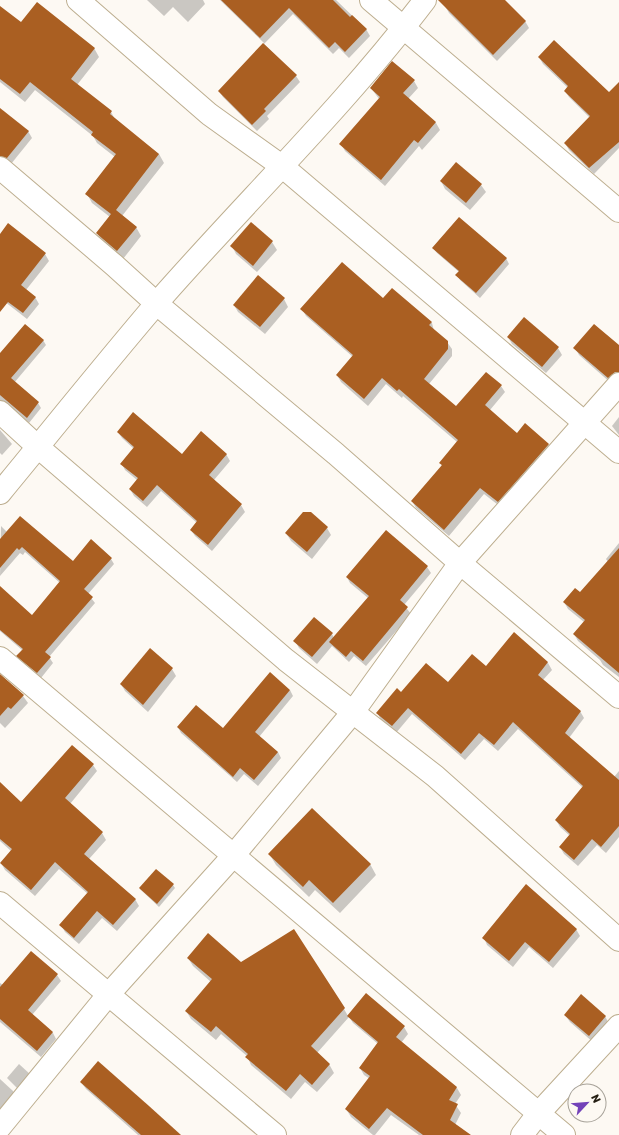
<svg xmlns="http://www.w3.org/2000/svg" width="619" height="1135" font-family="Rubik,sans-serif">
  <style>
    .shadow { fill: #0003 }
    .building { fill: #aa5f22 }
    .lines { fill: none; stroke-linecap: round; stroke-linejoin: round }
    .minor-casing { stroke: #bdae8f; stroke-width: 24 }
    .minor { stroke: #fff; stroke-width: 22 }
  </style>
  <rect width="100%" height="100%" fill="#fdf9f3"/>
  <g class="shadow">
    <polygon points="147,0 203,0 205,4 188,22 173,7 164,16"/>
    <polygon points="220,0 336,0 366,29 370,36 349,58 339,48 333,54 293,14 264,44 296,76 300,82 267,116 269,119 257,131 223,97 219,91 264,43"/>
    <polygon points="450,0 502,0 525,21 529,28 497,61 449,13 445,6"/>
    <polygon points="0,7 21,23 94,48 99,57 77,85 111,112 116,121 159,154 164,163 122,216 136,227 141,236 123,259 102,242 97,233 110,217 92,203 87,194 115,157 97,143 93,136 35,90 25,102 0,82"/>
    <polygon points="539,57 619,99 619,148 594,174 569,150 565,143 590,118 569,97 565,91 568,88 543,64"/>
    <polygon points="414,81 418,88 408,99 436,123 440,130 422,150 419,146 385,186 345,151 341,144 379,99 371,88"/>
    <polygon points="0,122 28,131 32,138 11,164 0,163"/>
    <polygon points="441,181 481,185 486,192 470,210 445,189"/>
    <polygon points="251,224 272,242 277,250 257,272 236,254 232,246"/>
    <polygon points="8,225 45,254 49,261 26,290 35,297 39,304 27,319 0,298 0,235"/>
    <polygon points="433,248 506,258 509,264 480,298 460,280 457,275 459,272 437,253"/>
    <polygon points="258,277 284,299 288,307 265,334 238,312 234,305"/>
    <polygon points="392,290 432,323 434,331 447,342 452,349 452,356 429,384 456,408 501,386 505,392 490,410 517,435 548,444 552,451 502,508 484,494 449,536 416,508 412,501 442,466 440,463 457,442 403,396 402,398 386,384 368,406 341,382 337,375 353,357 306,316 302,309 383,300"/>
    <polygon points="508,337 558,348 562,355 546,373 512,344"/>
    <polygon points="43,340 46,345 14,383 38,403 41,408 29,423 7,405 0,405 0,355"/>
    <polygon points="619,347 619,379 612,384 579,355 575,348"/>
    <polygon points="619,417 619,435 612,426"/>
    <polygon points="0,430 12,444 2,455 0,453"/>
    <polygon points="118,432 182,455 226,454 230,461 214,480 241,505 245,512 212,551 195,536 191,530 197,523 161,491 147,507 134,496 130,489 137,480 125,470 122,464 134,449 122,438"/>
    <polygon points="1,526 7,532 73,562 111,559 114,564 88,594 95,603 49,657 53,663 41,678 21,661 18,656 22,650 0,631 0,588 32,616 60,583 25,552 23,555 20,553 0,576"/>
    <polygon points="327,528 331,535 312,559 291,541 286,533"/>
    <polygon points="386,532 427,567 431,573 404,605 411,614 366,666 354,656 349,662 332,646 317,664 299,648 295,641 332,634 334,638 368,598 350,583 347,577"/>
    <polygon points="619,543 619,677 603,665 600,660 578,641 574,634 584,622 568,609 564,602 580,593 608,562 606,559"/>
    <polygon points="515,634 548,663 552,670 543,680 580,711 584,718 569,738 614,777 619,771 619,837 606,853 597,845 578,866 564,854 560,847 570,836 560,827 556,820 583,788 518,729 498,751 484,739 465,760 412,714 396,733 381,720 378,714 401,693 448,684 486,667"/>
    <polygon points="172,669 176,676 148,712 125,691 121,684"/>
    <polygon points="0,676 23,696 28,703 5,728 0,723"/>
    <polygon points="290,690 293,696 259,737 278,752 281,758 258,786 244,774 237,782 181,733 178,727 223,729"/>
    <polygon points="93,765 97,771 70,804 102,833 106,840 89,859 135,899 139,906 117,931 102,918 79,944 65,932 61,925 88,894 59,869 35,896 5,870 1,863 11,851 0,841 0,784 21,803"/>
    <polygon points="270,855 370,864 376,875 340,913 315,890 309,897 276,865"/>
    <polygon points="173,885 175,888 159,907 140,889"/>
    <polygon points="576,929 580,936 553,968 529,947 513,967 487,945 484,938"/>
    <polygon points="188,958 241,964 344,1009 348,1016 404,1027 408,1034 401,1043 457,1088 461,1095 455,1104 461,1113 455,1125 467,1135 419,1135 391,1115 375,1135 373,1135 351,1117 346,1109 370,1079 364,1075 360,1068 378,1044 353,1023 349,1017 317,1053 329,1064 334,1073 317,1092 305,1082 291,1099 251,1065 247,1056 221,1034 216,1040 191,1019 186,1011 211,982 193,966"/>
    <polygon points="57,975 61,981 32,1015 53,1033 56,1039 41,1057 0,1022 0,983 3,985"/>
    <polygon points="565,1015 605,1016 609,1024 594,1043 570,1022"/>
    <polygon points="19,1064 31,1075 19,1090 7,1078"/>
    <polygon points="0,1079 13,1091 17,1098 0,1119"/>
    <polygon points="81,1082 177,1135 138,1135 86,1089"/>
  </g>
  <g class="building">
    <polygon points="221,0 333,0 350,17 352,15 367,29 345,52 335,42 329,48 289,8 260,38"/>
    <polygon points="438,0 505,0 526,21 493,55"/>
    <polygon points="37,2 95,48 71,79 112,111 110,114 159,154 116,210 137,227 117,251 96,233 111,214 85,194 116,154 91,135 93,132 30,82 20,94 0,79 0,6 21,22"/>
    <polygon points="554,40 609,92 619,82 619,142 589,168 564,143 590,116 564,91 568,86 538,57"/>
    <polygon points="263,43 297,75 264,109 266,111 252,125 218,91"/>
    <polygon points="392,61 415,80 403,93 436,122 418,143 414,140 381,180 339,144 380,97 370,88"/>
    <polygon points="0,108 29,131 7,158 0,156"/>
    <polygon points="456,162 482,184 466,203 440,181"/>
    <polygon points="459,217 507,258 476,293 455,275 459,271 432,248"/>
    <polygon points="251,222 273,241 253,266 230,246"/>
    <polygon points="8,223 46,253 21,285 36,297 23,313 8,302 0,312 0,234"/>
    <polygon points="342,262 383,298 392,288 432,322 429,325 448,341 448,349 424,379 456,406 486,372 502,385 485,405 517,433 525,423 549,444 498,502 480,488 444,530 411,501 442,465 439,463 458,440 399,389 397,391 382,378 364,399 336,375 353,355 300,309"/>
    <polygon points="258,275 285,298 260,327 233,305"/>
    <polygon points="524,317 559,347 542,367 507,337"/>
    <polygon points="25,324 44,340 11,378 39,402 27,418 0,395 0,353"/>
    <polygon points="594,324 619,345 619,372 615,372 608,378 573,348"/>
    <polygon points="133,412 182,454 201,431 227,454 209,475 242,504 208,545 190,530 197,521 157,485 143,501 129,489 138,478 120,464 134,447 117,432"/>
    <polygon points="303,512 311,512 328,527 307,552 285,533"/>
    <polygon points="20,516 73,561 91,539 112,558 84,589 93,597 45,652 51,657 37,673 16,656 23,649 0,630 0,586 32,615 60,581 22,547 19,550 17,548 0,568 0,539"/>
    <polygon points="386,530 428,566 400,600 408,607 363,661 351,651 346,657 329,642 369,596 346,577"/>
    <polygon points="619,548 619,673 573,634 585,620 563,602 575,588 580,592"/>
    <polygon points="314,617 333,633 312,657 293,641"/>
    <polygon points="514,632 548,662 538,675 581,711 565,733 619,780 619,826 601,847 592,839 574,860 559,847 570,834 555,820 583,786 513,722 494,745 479,733 461,754 408,708 392,726 376,713 397,688 401,692 426,663 448,682 472,654 486,666"/>
    <polygon points="150,648 173,668 143,705 120,684"/>
    <polygon points="270,672 290,690 255,732 278,752 254,780 240,768 233,777 177,727 196,705 223,728"/>
    <polygon points="0,674 24,695 11,709 8,707 0,716"/>
    <polygon points="72,745 94,764 65,798 103,832 84,854 136,899 113,925 97,911 74,938 59,925 88,892 55,862 31,890 0,863 12,849 0,839 0,782 21,802"/>
    <polygon points="312,808 371,864 333,903 309,880 303,887 268,854"/>
    <polygon points="156,869 174,884 157,904 139,888"/>
    <polygon points="526,884 577,929 549,962 525,942 509,961 482,938"/>
    <polygon points="294,929 345,1008 311,1046 330,1064 312,1085 300,1074 286,1091 245,1057 248,1054 216,1026 211,1032 185,1011 212,979 187,958 208,933 241,962"/>
    <polygon points="31,951 58,974 28,1010 53,1032 37,1051 0,1019 0,987"/>
    <polygon points="366,993 405,1026 396,1037 457,1087 449,1100 458,1104 450,1120 471,1135 423,1135 387,1108 369,1129 345,1109 370,1076 359,1068 378,1042 347,1016"/>
    <polygon points="581,994 606,1016 589,1036 564,1015"/>
    <polygon points="98,1061 149,1106 181,1135 141,1135 80,1082"/>
  </g>
  <g class="lines">
    <g class="minor-casing">
      <g id="minor">
        <polyline points="78,0 209,114 283,167 619,452"/>
        <polyline points="371,0 619,211"/>
        <polyline points="0,168 114,265 157,304 336,454 460,563 619,697"/>
        <polyline points="0,412 38,447 286,660 435,776 619,940"/>
        <path d="M0,493C52,430 103,366 156,304C245,202 343,108 425,0"/>
        <polyline points="0,658 564,1135"/>
        <polyline points="0,903 275,1135"/>
        <polyline points="0,1127 108,995 233,856 353,712 460,563 619,384"/>
        <polyline points="522,1135 538,1114 619,1026"/>
      </g>
    </g>
    <use href="#minor" class="minor"/>
  </g>
  <g transform="translate(587 1103) rotate(64)"><circle r="19" fill="#fdf9f3" stroke="#a7a299"/>
  <path d="M0-3L7 15L0 10L-7 15Z" fill="#7342b9"/>
  <text y="-6" font-size="11" font-weight="bold" text-anchor="middle" fill="#251f13">N</text>
  </g>
</svg>
